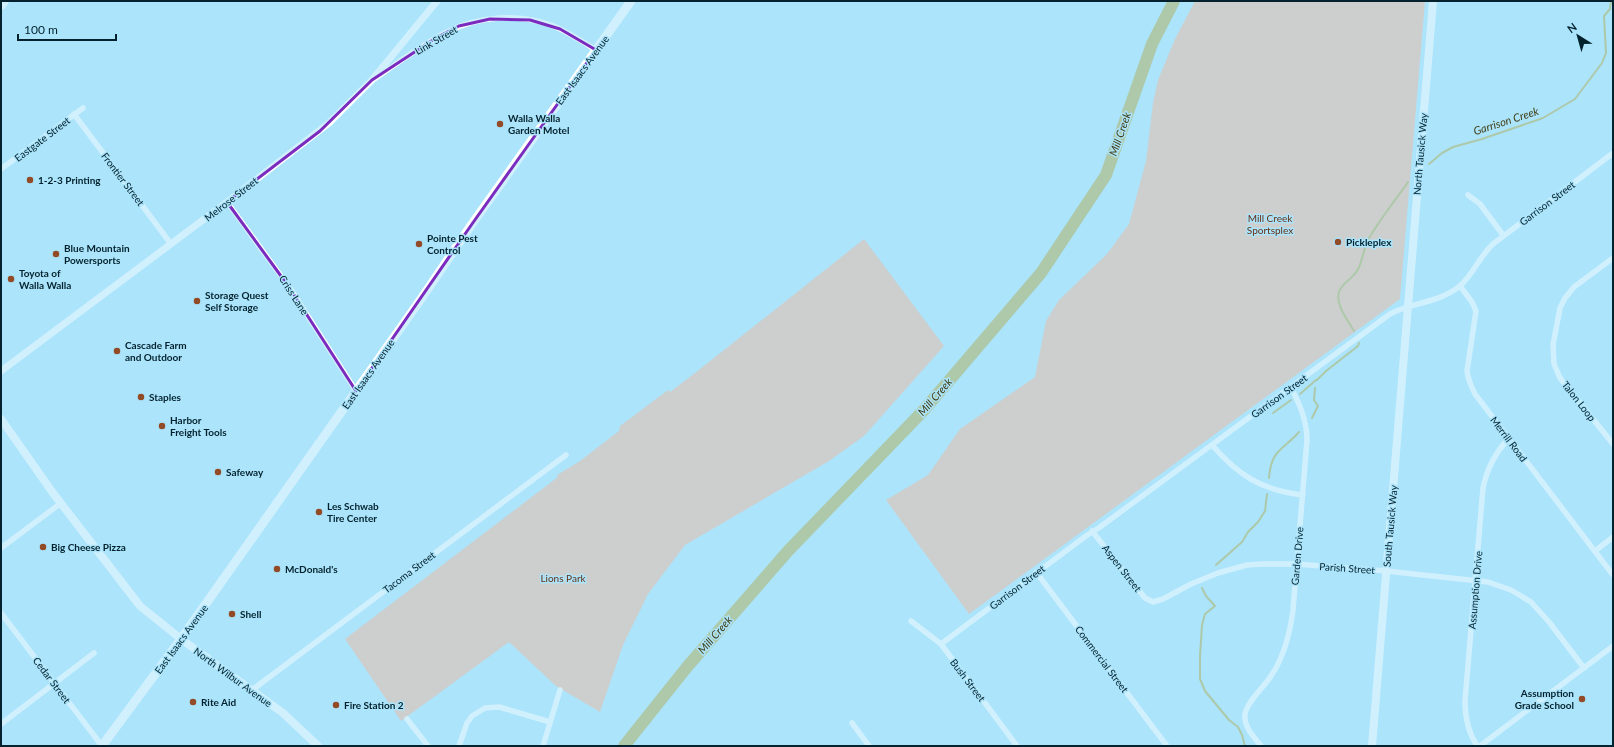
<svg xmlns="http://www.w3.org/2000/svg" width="1614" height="747" font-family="Lato,sans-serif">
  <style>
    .green { fill: #f7b597 }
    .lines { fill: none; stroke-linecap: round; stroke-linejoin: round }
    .stream { stroke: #afa845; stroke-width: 2 }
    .river { stroke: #afa845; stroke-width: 12 }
    .minor { stroke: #fff; stroke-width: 5.5 }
    .tertiary { stroke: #fff; stroke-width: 7 }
    .secondary { stroke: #fff; stroke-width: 8 }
    .primary { stroke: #fff; stroke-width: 9 }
    .motorway { stroke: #fff; stroke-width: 10 }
    .marked { fill: none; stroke: #7b2cbf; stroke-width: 3; stroke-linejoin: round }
    .poi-dot { fill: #924a27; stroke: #abe4fb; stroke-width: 1.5 }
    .labels { text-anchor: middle; stroke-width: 3; stroke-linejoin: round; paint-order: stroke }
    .street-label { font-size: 10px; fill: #03222d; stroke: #abe4fb }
    .poi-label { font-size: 10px; font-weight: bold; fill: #03222d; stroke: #abe4fb; text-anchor: start }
    .park-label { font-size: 10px; fill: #672f13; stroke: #abe4fb }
    .water-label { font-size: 11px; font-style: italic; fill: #444118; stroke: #abe4fb }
  </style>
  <rect width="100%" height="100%" fill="#abe4fb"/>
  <g class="green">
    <polygon points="1195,1 1425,1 1400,299 969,614 886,500 928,475 960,429 1035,377 1046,321 1059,300 1107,254 1129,224 1146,161 1153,103 1158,80 1175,39"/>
    <polygon points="864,239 944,346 864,436 829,461 685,545 648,594 623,645 600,712 556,686 509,642 401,721 345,639 558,477 557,475 580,461 619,431 620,426 668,390 670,392 695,373"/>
  </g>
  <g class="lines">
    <g class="stream">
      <polyline points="1429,164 1442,153 1453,147 1482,139 1543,118 1575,99 1602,63 1606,53 1604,16 1610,9 1611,1"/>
      <path d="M1354,331C1348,320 1335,305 1339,292C1342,283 1352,279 1357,271C1363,261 1363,250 1368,240C1380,219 1395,201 1408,182"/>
      <polyline points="1317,380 1326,371 1358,346 1359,343"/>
      <polyline points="1300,394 1316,380"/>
      <polyline points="1273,413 1291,400"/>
      <polyline points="1312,418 1318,406 1314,400 1315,388"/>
      <path d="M1269,478C1271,450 1282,451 1299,432"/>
      <polyline points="1216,565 1242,542 1248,532 1258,522 1265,511 1267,494"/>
      <polyline points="1202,588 1206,596 1215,606 1205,614 1202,625 1200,656 1200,679 1205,691 1229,720 1238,727 1242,735 1245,746"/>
    </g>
    <polyline class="river" points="624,746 687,667 788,551 924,410 1041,273 1106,175 1152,44 1174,1"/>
    <g class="minor">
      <path d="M376,78C399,62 422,44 447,32C478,16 519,13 551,25C567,31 582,41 596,50"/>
      <polyline points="74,114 171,244"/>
      <polyline points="1,169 83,108"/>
      <polyline points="1468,195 1480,204 1503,235"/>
      <polyline points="227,202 289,287 356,391"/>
      <polyline points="1613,258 1574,287 1565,298 1560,308 1553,345 1554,364 1560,378 1613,444"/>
      <path d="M1460,286L1472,302L1476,311L1467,371C1468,380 1471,386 1475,394L1613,575"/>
      <path d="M1212,445C1239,476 1261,490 1303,495"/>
      <polyline points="1092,531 1145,598 1153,602 1163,599 1191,584 1218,573 1247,565 1262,564 1296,564 1386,571 1488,582 1511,590 1531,602 1549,622 1584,668"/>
      <polyline points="1,548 61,503"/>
      <polyline points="1595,551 1613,537"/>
      <polyline points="1036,572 1167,746"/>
      <polyline points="1,613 102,746"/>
      <polyline points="911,621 941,644 1017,746"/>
      <path d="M941,644L1086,536L1100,527L1390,314C1413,302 1440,303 1461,285C1473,274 1480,256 1493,244L1613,153"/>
      <polyline points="252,690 566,455"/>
      <polyline points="407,719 428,746"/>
      <polyline points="852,723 869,746"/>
      <polyline points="1,724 94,653"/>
      <polyline points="459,746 467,723 472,716 485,708 499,707 550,722"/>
      <polyline points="543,746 560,690"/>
      <path d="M1261,746C1254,737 1243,726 1245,714C1247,702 1264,687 1271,676C1284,657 1290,633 1293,610L1307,440C1307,421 1300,404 1291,388"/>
      <path d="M1477,746C1468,732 1465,718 1465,701L1483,488C1487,468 1495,453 1509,438"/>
      <polyline points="1480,746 1613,646"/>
    </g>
    <polyline class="tertiary" points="1,371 227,202 329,123 372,80 437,1"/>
    <g class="secondary">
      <polyline points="1,419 53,493 140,606 181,639 283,713 318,746"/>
      <polyline points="1372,746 1433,1"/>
    </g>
    <polyline class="primary" points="102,746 181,639 421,299 472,224 631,1"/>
    <polyline class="motorway" points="1,5 4,1"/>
  </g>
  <path d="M0 0H1614V747H0ZM490,19L530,20L560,29L596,50L472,224L356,391L289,287L227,202L320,131L372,80L436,38L459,26Z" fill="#abe4fb" fill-opacity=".55" fill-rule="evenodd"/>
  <path class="marked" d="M490,19L530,20L560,29L596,50L472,224L356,391L289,287L227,202L320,131L372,80L436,38L459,26Z"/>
  <g class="poi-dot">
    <circle cx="500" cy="124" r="4"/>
    <circle cx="30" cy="180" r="4"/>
    <circle cx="1338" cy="242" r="4"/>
    <circle cx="419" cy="244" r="4"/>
    <circle cx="56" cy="254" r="4"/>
    <circle cx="11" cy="279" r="4"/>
    <circle cx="197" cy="301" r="4"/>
    <circle cx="117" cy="351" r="4"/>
    <circle cx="141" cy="397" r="4"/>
    <circle cx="162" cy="426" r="4"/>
    <circle cx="218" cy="472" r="4"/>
    <circle cx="319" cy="512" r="4"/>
    <circle cx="43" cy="547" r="4"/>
    <circle cx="277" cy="569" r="4"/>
    <circle cx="232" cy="614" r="4"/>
    <circle cx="1582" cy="699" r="4"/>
    <circle cx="193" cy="702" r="4"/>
    <circle cx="336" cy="705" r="4"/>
  </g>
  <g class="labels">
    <g class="street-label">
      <text transform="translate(436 40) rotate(-30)" y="4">Link Street</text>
      <text transform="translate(582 70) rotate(-54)" y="4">East Isaacs Avenue</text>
      <text transform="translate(42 139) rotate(-37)" y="4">Eastgate Street</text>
      <text transform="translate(1420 154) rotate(-85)" y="4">North Tausick Way</text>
      <text transform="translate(123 179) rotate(53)" y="4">Frontier Street</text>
      <text transform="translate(231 199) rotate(-38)" y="4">Melrose Street</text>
      <text transform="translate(1547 203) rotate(-37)" y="4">Garrison Street</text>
      <text transform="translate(294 295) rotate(57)" y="4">Criss Lane</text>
      <text transform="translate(368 374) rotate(-55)" y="4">East Isaacs Avenue</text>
      <text transform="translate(1279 396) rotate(-36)" y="4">Garrison Street</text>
      <text transform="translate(1579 401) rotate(52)" y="4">Talon Loop</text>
      <text transform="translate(1509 439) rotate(53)" y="4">Merrill Road</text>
      <text transform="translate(1390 526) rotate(-85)" y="4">South Tausick Way</text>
      <text transform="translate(1297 556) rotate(-85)" y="4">Garden Drive</text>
      <text transform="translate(1122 568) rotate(52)" y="4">Aspen Street</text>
      <text transform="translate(1347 568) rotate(4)" y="4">Parish Street</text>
      <text transform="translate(409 572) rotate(-37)" y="4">Tacoma Street</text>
      <text transform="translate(1017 587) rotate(-37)" y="4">Garrison Street</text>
      <text transform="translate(1475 590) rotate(-85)" y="4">Assumption Drive</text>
      <text transform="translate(181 639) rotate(-54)" y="4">East Isaacs Avenue</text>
      <text transform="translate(1102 659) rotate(53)" y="4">Commercial Street</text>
      <text transform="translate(233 677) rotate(36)" y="4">North Wilbur Avenue</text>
      <text transform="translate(52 680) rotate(53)" y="4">Cedar Street</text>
      <text transform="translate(968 680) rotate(53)" y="4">Bush Street</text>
    </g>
    <g class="poi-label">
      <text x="508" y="122">Walla Walla<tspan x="508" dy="12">Garden Motel</tspan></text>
      <text x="38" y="184">1-2-3 Printing</text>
      <text x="427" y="242">Pointe Pest<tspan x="427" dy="12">Control</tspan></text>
      <text x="1346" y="246">Pickleplex</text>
      <text x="64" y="252">Blue Mountain<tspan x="64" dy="12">Powersports</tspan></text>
      <text x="19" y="277">Toyota of<tspan x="19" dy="12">Walla Walla</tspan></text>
      <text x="205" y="299">Storage Quest<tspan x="205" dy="12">Self Storage</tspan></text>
      <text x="125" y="349">Cascade Farm<tspan x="125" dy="12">and Outdoor</tspan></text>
      <text x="149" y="401">Staples</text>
      <text x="170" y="424">Harbor<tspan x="170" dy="12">Freight Tools</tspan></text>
      <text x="226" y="476">Safeway</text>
      <text x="327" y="510">Les Schwab<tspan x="327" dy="12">Tire Center</tspan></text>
      <text x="51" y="551">Big Cheese Pizza</text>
      <text x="285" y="573">McDonald's</text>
      <text x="240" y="618">Shell</text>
      <text x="1574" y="697" text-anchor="end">Assumption<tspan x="1574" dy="12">Grade School</tspan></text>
      <text x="201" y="706">Rite Aid</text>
      <text x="344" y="709">Fire Station 2</text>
    </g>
    <g class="park-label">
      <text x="1270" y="222">Mill Creek<tspan x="1270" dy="12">Sportsplex</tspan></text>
      <text x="563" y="582">Lions Park</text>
    </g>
    <g class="water-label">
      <text transform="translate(1506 121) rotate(-18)" y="4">Garrison Creek</text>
      <text transform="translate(1120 134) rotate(-71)" y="4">Mill Creek</text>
      <text transform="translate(935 397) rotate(-49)" y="4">Mill Creek</text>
      <text transform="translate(715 635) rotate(-49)" y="4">Mill Creek</text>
    </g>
  </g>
  <rect width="1614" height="747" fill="none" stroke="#03222d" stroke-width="4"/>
  <g transform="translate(1578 36) rotate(323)" stroke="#abe4fb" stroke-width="3" paint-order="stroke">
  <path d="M0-3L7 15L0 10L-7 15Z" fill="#03222d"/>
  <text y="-6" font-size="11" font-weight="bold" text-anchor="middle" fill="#03222d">N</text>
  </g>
  <path d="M18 34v6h98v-6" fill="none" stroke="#03222d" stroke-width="2"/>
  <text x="24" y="34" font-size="12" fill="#03222d" stroke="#abe4fb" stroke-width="3" paint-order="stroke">100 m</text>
</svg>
